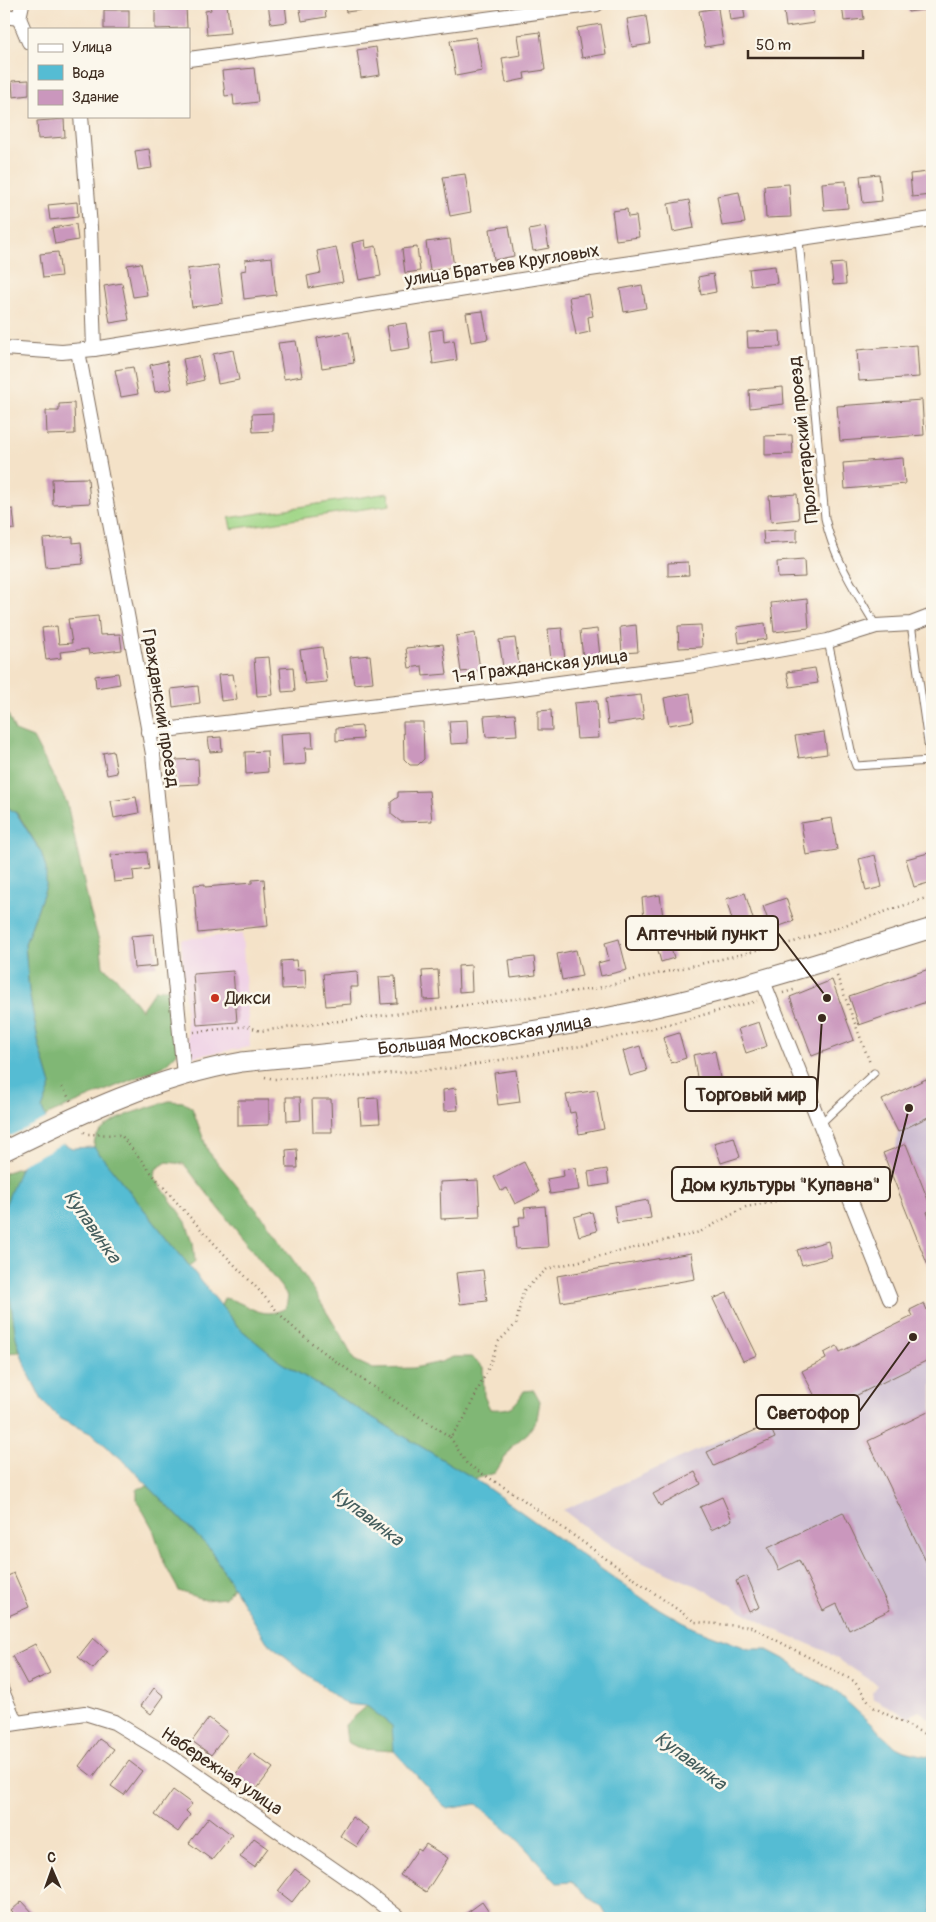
<svg xmlns="http://www.w3.org/2000/svg" width="936" height="1922" font-family="Pangolin,sans-serif">
  <style>
    .built { fill: #efd0e6 }
    .industrial { fill: #cdbed2 }
    .green { fill: #a0d687; stroke: #6e8052 }
    .forest { fill: #80b774; stroke: #5e7049 }
    .water { fill: #55bcd3; stroke: #487378 }
    .pier { fill: #f4e2c8 }
    .building { fill: #ca97bd }
    .lines { fill: none; stroke-linecap: round; stroke-linejoin: round }
    .lane-casing { stroke: #7c6a5a; stroke-width: 9 }
    .street-casing { stroke: #7c6a5a; stroke-width: 16 }
    .secondary-casing { stroke: #7c6a5a; stroke-width: 21 }
    .path { stroke: #7c6a5a; stroke-width: 2.5; stroke-dasharray: 1 4; stroke-linecap: butt }
    .lane { stroke: #fff; stroke-width: 7 }
    .street { stroke: #fff; stroke-width: 14 }
    .secondary { stroke: #fff; stroke-width: 19 }
    .poi-dot { fill: #c8321e; stroke: #fbf7ec; stroke-width: 2 }
    .labels { text-anchor: middle; stroke-width: 5; stroke-linejoin: round; paint-order: stroke }
    .street-label { font-size: 18px; fill: #3b2a1e; stroke: #fbf7ec }
    .poi-label { font-size: 18px; fill: #3b2a1e; stroke: #fbf7ec; text-anchor: start }
    .water-label { font-size: 19px; font-style: italic; fill: #445d5d; stroke: #fbf7ec }
    .leader { fill: none; stroke: #3b2a1e; stroke-width: 2 }
    .callout-dot { fill: #3b2a1e; stroke: #fbf7ec; stroke-width: 2 }
    .callout { fill: #fbf7ec; stroke: #3b2a1e; stroke-width: 2 }
    .callout-label { font-size: 19px; text-anchor: middle; font-weight: bold; fill: #3b2a1e }
  </style>
  <rect width="100%" height="100%" fill="#fbf7ec"/>
  <filter id="ink" filterUnits="userSpaceOnUse"><feTurbulence type="fractalNoise" baseFrequency=".02" numOctaves="2"/><feDisplacementMap in="SourceGraphic" scale="10" xChannelSelector="R" yChannelSelector="G"/><feConvolveMatrix kernelMatrix="1 2 1 2 8 2 1 2 1" color-interpolation-filters="sRGB"/></filter>
  <filter id="wash" filterUnits="userSpaceOnUse"><feTurbulence type="fractalNoise" baseFrequency=".0096" numOctaves="4" result="noise"/><feDisplacementMap in="SourceGraphic" scale="20" xChannelSelector="R" yChannelSelector="G"/><feGaussianBlur stdDeviation="1.12" result="paint"/><feColorMatrix in="noise" values="0 0 0 0 0 0 0 0 0 0 0 0 0 0 0 0 0 1.4 0 .05"/><feComposite in="paint" operator="in"/></filter>
  <g filter="url(#wash)">
    <rect width="100%" height="100%" fill="#f4e2c8"/>
    <polygon class="built" points="242,934 250,1047 189,1057 181,939"/>
    <g class="industrial">
      <polygon points="926,1079 927,1082 932,1080 932,1265 928,1266 883,1153 896,1148 898,1132 882,1100"/>
      <polygon points="924,1303 927,1309 932,1307 932,1720 919,1711 908,1717 874,1699 873,1692 878,1685 827,1652 774,1629 699,1587 634,1559 592,1532 563,1510 815,1398 802,1371 826,1359 824,1353 837,1346 840,1352 913,1316 910,1310"/>
    </g>
    <polygon class="green" points="388,493 390,505 231,529 229,518"/>
    <g class="forest">
      <polygon points="4,705 15,731 33,738 67,803 90,911 101,947 103,967 115,976 141,1010 155,990 171,988 177,1053 164,1066 45,1116 42,1109 51,1085 39,1045 29,992 25,944 46,886 41,852 18,814 4,805"/>
      <path d="M169,1101L183,1102L192,1108L208,1151L265,1220L307,1280L345,1342L354,1360L373,1369L414,1368L441,1362L453,1357H471L483,1367L484,1396L490,1409C510,1410 514,1408 524,1391L534,1390L540,1401L537,1419L528,1433L513,1445L495,1473L475,1479L280,1362L238,1327L221,1306L224,1298C248,1302 260,1322 286,1308L288,1296L184,1164L167,1162L156,1169L155,1178L186,1222L193,1242L195,1261L190,1267L94,1147C92,1121 148,1108 169,1101Z"/>
      <polygon points="22,1167 4,1208 4,1173"/>
      <path d="M4,1265C12,1293 12,1323 20,1352L4,1353Z"/>
      <polygon points="148,1486 210,1549 233,1587 225,1598 205,1600 179,1591 165,1565 153,1529 137,1500 137,1489"/>
      <polygon points="367,1706 393,1726 394,1751 361,1749 347,1742 345,1725"/>
    </g>
    <polygon class="water" points="4,805 17,814 41,852 46,868 46,886 25,944 29,992 39,1045 51,1085 42,1109 56,1140 72,1148 94,1147 238,1327 280,1362 475,1479 649,1603 693,1628 749,1649 765,1649 794,1664 801,1673 833,1689 896,1747 904,1751 932,1757 932,1918 608,1918 603,1909 572,1882 557,1883 520,1842 477,1804 447,1809 394,1751 392,1726 367,1706 345,1704 267,1642 210,1549 125,1462 92,1434 60,1419 42,1400 25,1366 16,1337 7,1277 4,1265 4,1208 24,1159 24,1152 4,1128"/>
    <polygon class="pier" points="49,1117 58,1138 66,1142 19,1166 22,1159 21,1153 8,1137"/>
    <g id="blocks">
      <g class="building">
        <polygon points="227,4 230,33 207,35 205,11 211,10 210,6"/>
        <polygon points="268,4 285,4 287,22 271,24"/>
        <polygon points="299,4 324,4 326,17 302,21"/>
        <polygon points="344,4 377,4 378,8 346,12"/>
        <polygon points="728,4 743,4 745,18 730,20"/>
        <polygon points="783,4 812,4 814,23 786,27"/>
        <polygon points="842,4 862,4 864,19 844,21"/>
        <polygon points="907,4 928,4 929,9 908,12"/>
        <polygon points="186,6 187,28 155,29 155,7"/>
        <polygon points="718,8 723,44 705,47 699,11"/>
        <rect x="104" y="10" width="25" height="19"/>
        <polygon points="646,16 650,44 632,47 627,19"/>
        <polygon points="601,24 606,54 582,58 577,28"/>
        <polygon points="540,32 545,70 524,73 525,79 506,83 502,58 521,55 518,35"/>
        <polygon points="476,37 482,71 456,76 450,41"/>
        <polygon points="376,47 380,75 361,78 357,50"/>
        <polygon points="254,68 258,102 234,105 233,95 225,96 222,71"/>
        <polygon points="29,80 29,95 13,97 12,81"/>
        <polygon points="64,119 65,137 38,139 37,121"/>
        <polygon points="149,149 152,168 138,170 135,151"/>
        <polygon points="928,172 931,195 912,197 910,174"/>
        <polygon points="465,174 471,212 450,216 443,177"/>
        <polygon points="879,174 882,201 863,203 860,176"/>
        <polygon points="846,181 848,208 824,210 822,183"/>
        <polygon points="789,184 791,217 766,218 764,186"/>
        <polygon points="739,192 745,223 722,226 717,196"/>
        <polygon points="689,200 694,228 673,232 668,204"/>
        <polygon points="77,202 78,217 50,220 48,205"/>
        <polygon points="627,209 628,217 636,216 639,237 616,240 612,211"/>
        <polygon points="76,224 78,240 55,244 52,228"/>
        <polygon points="509,226 514,256 494,260 490,229"/>
        <polygon points="545,227 549,248 533,251 529,230"/>
        <polygon points="450,239 454,267 430,271 426,242"/>
        <polygon points="365,240 366,248 376,246 381,276 359,280 352,243"/>
        <polygon points="336,247 343,282 309,288 307,276 321,273 317,251"/>
        <polygon points="417,247 420,271 405,273 402,249"/>
        <polygon points="58,252 61,276 43,278 40,254"/>
        <polygon points="272,257 276,295 244,299 241,271 246,270 245,260"/>
        <polygon points="141,263 147,295 133,297 127,265"/>
        <polygon points="844,263 846,284 833,285 831,264"/>
        <polygon points="218,265 223,303 192,307 187,269"/>
        <polygon points="775,266 777,283 751,286 749,269"/>
        <polygon points="713,274 716,292 701,295 698,277"/>
        <polygon points="122,283 129,320 110,323 104,286"/>
        <polygon points="642,285 646,308 624,312 620,289"/>
        <polygon points="589,294 593,316 588,317 590,332 576,335 569,297"/>
        <polygon points="483,311 488,339 471,342 466,313"/>
        <polygon points="406,323 410,348 391,351 387,326"/>
        <polygon points="443,329 444,342 454,340 457,360 433,364 429,331"/>
        <polygon points="780,331 781,347 748,348 747,332"/>
        <polygon points="349,332 354,363 322,368 317,338"/>
        <polygon points="296,341 302,376 284,379 278,343"/>
        <polygon points="917,345 919,377 859,381 857,350"/>
        <polygon points="233,350 239,380 218,384 213,354"/>
        <polygon points="199,356 204,380 188,384 183,359"/>
        <polygon points="167,361 172,389 155,392 150,365"/>
        <polygon points="133,367 138,394 121,397 115,370"/>
        <polygon points="783,387 784,404 750,408 749,390"/>
        <polygon points="922,400 924,435 840,441 837,406"/>
        <polygon points="74,403 75,434 47,435 46,411 59,411 59,404"/>
        <polygon points="273,413 273,431 253,432 252,414"/>
        <polygon points="792,435 793,454 765,455 765,436"/>
        <polygon points="903,458 905,484 845,489 843,463"/>
        <polygon points="88,478 90,503 53,505 52,479"/>
        <polygon points="797,494 799,519 771,522 769,496"/>
        <polygon points="13,509 15,529 4,530 4,510"/>
        <polygon points="797,529 797,542 764,544 763,531"/>
        <polygon points="73,537 73,543 81,542 83,564 46,567 43,539"/>
        <polygon points="804,560 805,577 778,578 777,562"/>
        <polygon points="688,562 689,575 668,576 668,563"/>
        <polygon points="807,599 809,628 774,632 771,603"/>
        <polygon points="98,616 100,635 120,634 122,650 89,654 88,649 60,652 61,658 46,660 42,628 57,626 59,644 72,643 68,619"/>
        <polygon points="765,623 767,639 739,643 737,627"/>
        <polygon points="636,625 638,652 622,653 620,627"/>
        <polygon points="701,625 702,647 679,648 678,626"/>
        <polygon points="562,628 565,660 551,661 548,629"/>
        <polygon points="597,629 600,656 583,658 580,631"/>
        <polygon points="475,633 480,670 461,672 456,636"/>
        <polygon points="515,638 519,665 503,667 499,640"/>
        <polygon points="443,644 447,674 423,676 422,666 409,668 406,648"/>
        <polygon points="322,647 327,682 305,684 300,650"/>
        <polygon points="370,655 373,682 354,684 350,657"/>
        <polygon points="269,657 273,695 257,696 254,658"/>
        <polygon points="293,667 295,691 282,692 280,668"/>
        <polygon points="815,668 818,683 790,687 787,672"/>
        <polygon points="118,673 120,684 96,688 95,676"/>
        <polygon points="233,674 237,699 221,701 218,675"/>
        <polygon points="198,686 200,703 173,707 171,689"/>
        <polygon points="690,693 694,721 669,725 664,698"/>
        <polygon points="641,695 644,719 608,724 605,699"/>
        <polygon points="597,701 599,738 577,739 574,703"/>
        <polygon points="551,710 552,730 538,730 538,711"/>
        <polygon points="515,714 517,735 486,737 484,716"/>
        <polygon points="467,720 468,743 451,744 449,721"/>
        <polygon points="403,722 423,722 424,759 418,765 410,765 404,759"/>
        <polygon points="362,726 363,739 336,741 336,728"/>
        <polygon points="312,732 313,748 305,748 306,764 282,766 280,734"/>
        <polygon points="824,732 827,754 799,758 795,736"/>
        <polygon points="221,737 222,751 210,752 208,738"/>
        <polygon points="113,751 117,773 107,775 103,753"/>
        <polygon points="267,751 268,772 246,774 245,752"/>
        <polygon points="198,759 199,784 177,785 176,760"/>
        <polygon points="429,791 432,821 401,822 391,814 391,802 398,797 398,792"/>
        <polygon points="136,797 139,813 114,818 111,801"/>
        <polygon points="832,818 837,850 806,855 801,823"/>
        <polygon points="147,852 149,869 133,871 134,880 114,882 111,855"/>
        <polygon points="932,852 932,882 914,887 906,859"/>
        <polygon points="875,855 882,887 866,891 859,859"/>
        <polygon points="264,879 268,926 198,933 194,885 205,884 205,887 252,883 252,880"/>
        <polygon points="745,893 754,922 746,924 749,937 727,944 722,926 733,923 726,899"/>
        <polygon points="660,895 663,917 644,919 642,898"/>
        <polygon points="786,898 794,921 771,929 763,906"/>
        <polygon points="154,934 157,966 134,968 131,936"/>
        <polygon points="668,936 674,958 661,962 655,939"/>
        <polygon points="619,939 627,970 601,976 598,963 609,960 605,943"/>
        <polygon points="576,950 582,976 562,980 557,954"/>
        <polygon points="534,957 536,975 511,978 509,960"/>
        <polygon points="296,960 297,970 305,969 306,988 282,989 281,961"/>
        <polygon points="471,965 472,991 459,992 458,966"/>
        <polygon points="932,968 932,1000 859,1025 849,996"/>
        <polygon points="438,970 440,999 424,1000 422,971"/>
        <polygon points="233,971 237,1022 197,1025 193,974"/>
        <polygon points="357,971 358,987 350,987 351,1004 326,1006 323,974"/>
        <polygon points="395,976 397,1003 381,1004 379,977"/>
        <polygon points="832,980 854,1040 812,1056 790,997"/>
        <polygon points="759,1022 767,1046 746,1053 738,1029"/>
        <polygon points="679,1033 686,1058 671,1063 663,1038"/>
        <polygon points="640,1046 647,1071 630,1076 623,1051"/>
        <polygon points="715,1051 724,1100 702,1104 693,1055"/>
        <polygon points="516,1070 520,1102 498,1105 494,1073"/>
        <polygon points="926,1079 927,1082 932,1080 932,1115 898,1132 882,1100"/>
        <polygon points="456,1088 458,1110 444,1111 443,1090"/>
        <polygon points="597,1090 604,1129 579,1134 575,1112 570,1113 566,1095"/>
        <polygon points="286,1097 300,1097 301,1120 287,1121"/>
        <polygon points="378,1098 380,1123 361,1124 359,1099"/>
        <polygon points="312,1099 331,1099 332,1132 313,1132"/>
        <polygon points="238,1100 269,1100 269,1125 238,1126"/>
        <polygon points="734,1137 740,1157 721,1163 714,1143"/>
        <polygon points="906,1144 932,1210 927,1212 932,1226 932,1265 928,1266 883,1153"/>
        <polygon points="297,1149 298,1168 287,1168 286,1150"/>
        <polygon points="524,1162 539,1192 515,1204 507,1188 501,1191 494,1177"/>
        <polygon points="575,1168 579,1190 550,1194 547,1179 564,1176 563,1170"/>
        <polygon points="607,1169 609,1184 590,1187 588,1172"/>
        <polygon points="478,1180 480,1217 441,1219 440,1182"/>
        <polygon points="648,1200 651,1218 617,1223 614,1206"/>
        <polygon points="545,1206 548,1247 516,1249 514,1227 520,1226 519,1217 525,1217 524,1208"/>
        <polygon points="592,1212 597,1231 579,1236 574,1217"/>
        <polygon points="828,1241 832,1257 802,1265 797,1250"/>
        <polygon points="691,1253 695,1279 561,1302 557,1276"/>
        <polygon points="483,1270 487,1301 460,1304 456,1273"/>
        <polygon points="727,1293 757,1355 743,1361 713,1299"/>
        <polygon points="924,1303 927,1310 932,1307 932,1358 823,1412 802,1371 826,1359 824,1353 837,1346 840,1352 913,1316 910,1310"/>
        <polygon points="932,1410 932,1574 868,1441"/>
        <polygon points="769,1424 775,1438 714,1466 707,1452"/>
        <polygon points="695,1472 701,1484 660,1506 653,1494"/>
        <polygon points="722,1497 732,1520 711,1530 700,1507"/>
        <polygon points="843,1512 890,1610 849,1630 837,1604 823,1611 799,1560 779,1570 768,1548"/>
        <polygon points="14,1573 29,1607 4,1618 4,1578"/>
        <polygon points="747,1576 760,1607 749,1612 736,1581"/>
        <polygon points="93,1638 108,1651 93,1669 78,1657"/>
        <polygon points="35,1644 50,1673 27,1684 12,1656"/>
        <polygon points="154,1688 164,1696 151,1714 141,1706"/>
        <polygon points="209,1718 228,1733 211,1755 192,1741"/>
        <polygon points="99,1739 114,1749 93,1777 79,1766"/>
        <polygon points="252,1753 273,1768 256,1790 235,1775"/>
        <polygon points="129,1761 142,1771 124,1795 111,1786"/>
        <polygon points="173,1790 192,1804 186,1811 190,1815 178,1832 155,1815"/>
        <polygon points="209,1817 232,1835 212,1860 189,1843"/>
        <polygon points="352,1817 369,1828 357,1847 340,1836"/>
        <polygon points="254,1838 268,1848 254,1867 240,1857"/>
        <polygon points="426,1844 448,1858 426,1892 400,1875 418,1849 421,1851"/>
        <polygon points="295,1869 309,1880 292,1902 278,1891"/>
        <polygon points="22,1901 34,1914 30,1918 18,1918 11,1911"/>
        <polygon points="482,1902 493,1918 460,1918"/>
      </g>
    </g>
  </g>
  <g filter="url(#ink)">
    <use href="#blocks" fill-opacity="0" stroke="#7c6a5a" stroke-width="1"/>
    <g class="lines">
      <g class="lane-casing">
        <g id="lane">
          <path d="M799,240L825,518C833,557 856,592 876,626"/>
          <polyline points="931,422 932,430"/>
          <polyline points="911,624 932,771"/>
          <polyline points="828,641 852,755 856,766 930,761"/>
          <polyline points="820,1124 874,1073"/>
          <polyline points="4,1687 19,1722"/>
        </g>
      </g>
      <g class="street-casing">
        <g id="street">
          <polyline points="22,4 19,18 29,42"/>
          <polyline points="4,16 19,18"/>
          <polyline points="189,59 597,4"/>
          <polyline points="81,116 90,227 94,349"/>
          <polyline points="4,348 62,352 94,349 583,270 932,219"/>
          <polyline points="78,351 153,754 184,1075"/>
          <polyline points="148,732 507,690 694,665 828,641 876,626 911,624 932,616"/>
          <polyline points="763,981 890,1299"/>
          <polyline points="4,1725 85,1713 114,1722 170,1756 362,1889 399,1918"/>
        </g>
      </g>
      <g class="secondary-casing">
        <g id="secondary">
          <path id="s1" d="M4,1151C81,1113 157,1077 242,1062C352,1050 463,1044 572,1024C695,1003 814,965 932,928"/>
        </g>
      </g>
      <g class="path">
        <polyline points="837,976 870,1063"/>
        <polyline points="783,993 797,989"/>
        <polyline points="194,1032 248,1026 260,1031 593,989 794,942 932,896"/>
        <polyline points="265,1077 274,1079 345,1077 454,1068 587,1045 757,1001"/>
        <polyline points="62,1087 71,1101"/>
        <path d="M84,1132L87,1134L121,1135C162,1188 207,1237 254,1285C269,1301 283,1320 301,1334C347,1373 400,1403 450,1437L463,1421L488,1369L499,1341L516,1324L523,1291L547,1269L700,1232L746,1207L805,1195L829,1187"/>
        <polyline points="450,1437 467,1464 518,1496 695,1622 751,1627 854,1681 873,1707 932,1738"/>
      </g>
      <use href="#lane" class="lane"/>
      <use href="#street" class="street"/>
      <use href="#secondary" class="secondary"/>
    </g>
  </g>
  <circle class="poi-dot" cx="215" cy="998" r="5"/>
  <g class="labels">
    <g class="street-label">
      <text transform="translate(502 265) rotate(-9)" y="6">улица Братьев Кругловых</text>
      <text transform="translate(803 440) rotate(-96)" y="6">Пролетарский проезд</text>
      <text transform="translate(540 666) rotate(-7)" y="6">1-я Гражданская улица</text>
      <text transform="translate(161 708) rotate(81)" y="6">Гражданский проезд</text>
      <text dy="6" stroke="none"><textPath href="#s1" startOffset="499">Большая Московская улица</textPath></text>
      <text transform="translate(222 1771) rotate(34)" y="6">Набережная улица</text>
    </g>
    <g class="poi-label">
      <text x="225" y="1004">Дикси</text>
    </g>
    <g class="water-label">
      <text transform="translate(93 1226) rotate(55)" y="7">Купавинка</text>
      <text transform="translate(368 1516) rotate(37)" y="7">Купавинка</text>
      <text transform="translate(691 1760) rotate(37)" y="7">Купавинка</text>
    </g>
  </g>
  <path class="leader" d="M827 998L778 933M822 1018L817 1094M909 1108L890 1184M913 1337L859 1412"/>
  <g class="callout-dot">
    <circle cx="827" cy="998" r="5"/>
    <circle cx="822" cy="1018" r="5"/>
    <circle cx="909" cy="1108" r="5"/>
    <circle cx="913" cy="1337" r="5"/>
  </g>
  <g class="callout">
    <rect x="626" y="916" width="152" height="34" rx="5"/>
    <rect x="685" y="1077" width="132" height="34" rx="5"/>
    <rect x="672" y="1167" width="218" height="34" rx="5"/>
    <rect x="756" y="1395" width="103" height="34" rx="5"/>
  </g>
  <g class="callout-label">
    <text x="702" y="940">Аптечный пункт</text>
    <text x="751" y="1101">Торговый мир</text>
    <text x="781" y="1191">Дом культуры "Купавна"</text>
    <text x="808" y="1419">Светофор</text>
  </g>
  <rect width="936" height="1922" fill="none" stroke="#fbf7ec" stroke-width="20"/>
  <rect x="28" y="28" width="162" height="90" fill="#fbf7ec" stroke="#aea59a"/>
  <rect x="38" y="44" width="25" height="8" fill="#ffffff" stroke="#aea59a"/>
  <text x="72" y="52" font-size="15" fill="#3b2a1e">Улица</text>
  <rect x="38" y="65" width="25" height="15" fill="#55bcd3" stroke="#aea59a"/>
  <text x="72" y="78" font-size="15" fill="#3b2a1e">Вода</text>
  <rect x="38" y="90" width="25" height="15" fill="#ca97bd" stroke="#aea59a"/>
  <text x="72" y="102" font-size="15" fill="#3b2a1e">Здание</text>
  <g transform="translate(52 1870) rotate(358)" stroke="#fbf7ec" stroke-width="4" paint-order="stroke">
  <path d="M0-4L9 19L0 12L-9 19Z" fill="#3b2a1e"/>
  <text y="-8" font-size="14" font-weight="bold" text-anchor="middle" fill="#3b2a1e">С</text>
  </g>
  <path d="M748 50v8h115v-8" fill="none" stroke="#3b2a1e" stroke-width="2.5"/>
  <text x="756" y="50" font-size="15" fill="#3b2a1e" stroke="#fbf7ec" stroke-width="4" paint-order="stroke">50 m</text>
</svg>
